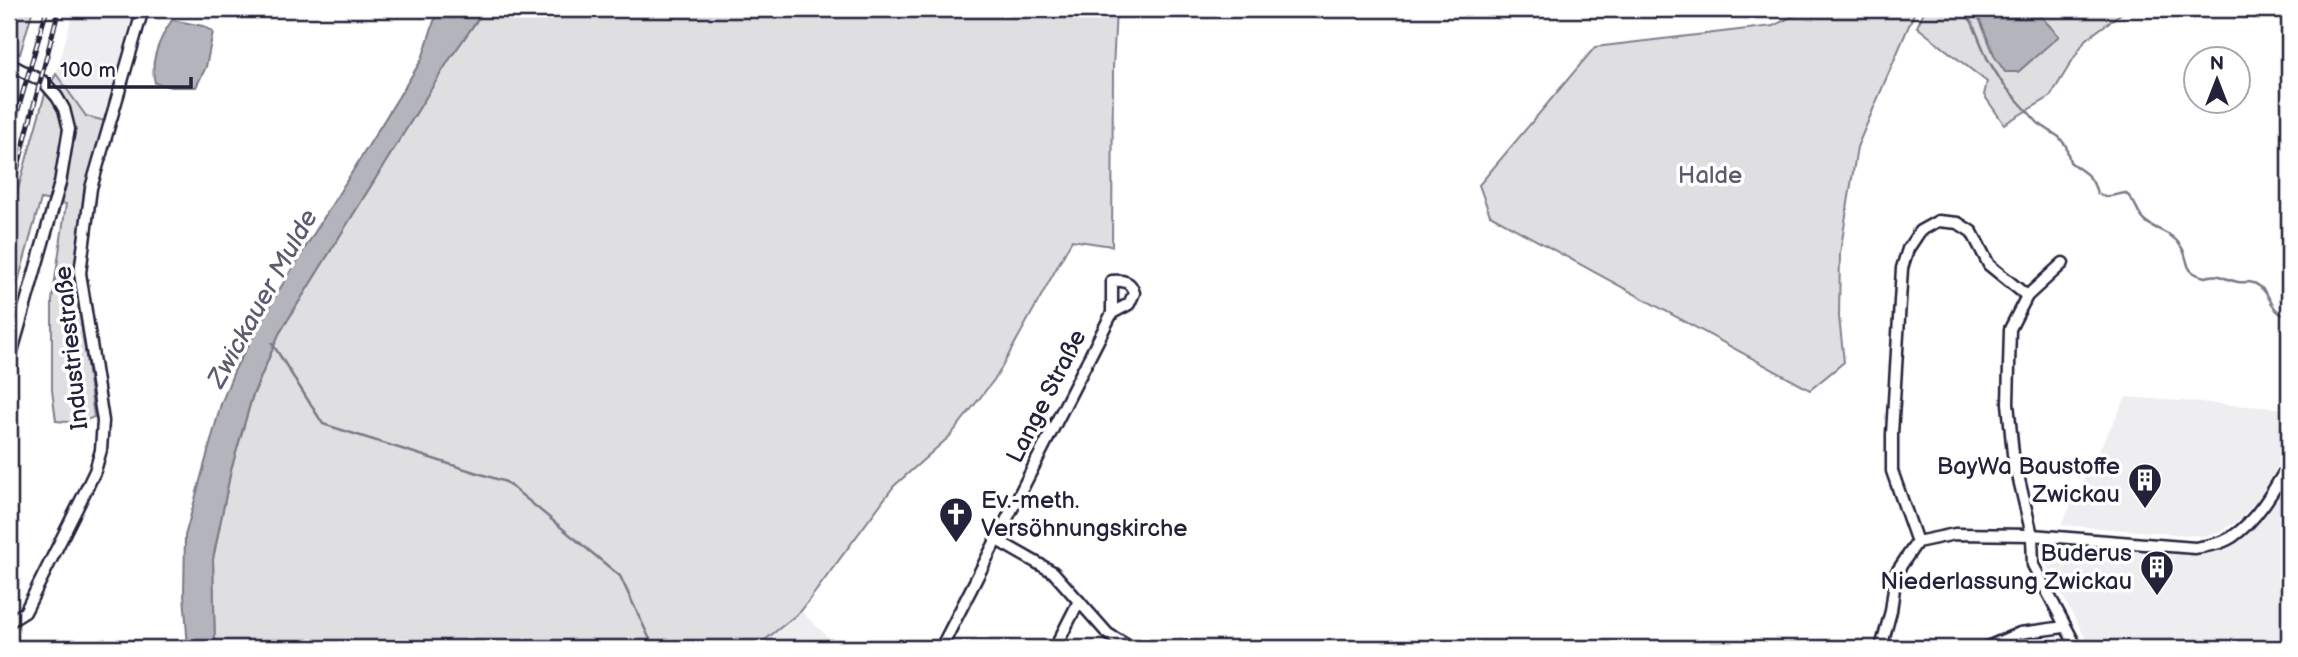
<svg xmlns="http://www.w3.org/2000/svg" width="2298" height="657" font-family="'Balsamiq Sans',sans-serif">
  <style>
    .built { fill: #eeeef1 }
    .green { fill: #dfdfe2; stroke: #80808e; stroke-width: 2 }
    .water { fill: #b4b4bc; stroke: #7a7a88; stroke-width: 2 }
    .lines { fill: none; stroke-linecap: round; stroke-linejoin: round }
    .stream { stroke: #7a7a88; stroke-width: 2.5 }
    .minor-casing { stroke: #22223b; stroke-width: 15 }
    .minor { stroke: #fff; stroke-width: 10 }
    .rail-casing { stroke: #22223b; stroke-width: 5 }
    .rail { stroke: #fff; stroke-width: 2.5; stroke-dasharray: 8; stroke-linecap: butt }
    .labels { text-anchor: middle; stroke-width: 7; stroke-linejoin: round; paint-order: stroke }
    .park-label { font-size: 24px; fill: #5b5b6d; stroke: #fff }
    .street-label { font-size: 24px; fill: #22223b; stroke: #fff }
    .poi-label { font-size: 24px; fill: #22223b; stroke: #fff; text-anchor: end }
    .water-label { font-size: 26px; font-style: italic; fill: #5c5c6f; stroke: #fff }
  </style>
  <rect width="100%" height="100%" fill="#fff"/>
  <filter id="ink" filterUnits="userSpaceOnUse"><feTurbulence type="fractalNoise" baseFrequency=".0143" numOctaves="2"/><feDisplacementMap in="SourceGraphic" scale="14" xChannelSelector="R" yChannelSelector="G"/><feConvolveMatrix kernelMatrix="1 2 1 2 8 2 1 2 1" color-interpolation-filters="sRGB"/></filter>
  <g filter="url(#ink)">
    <g class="built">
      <polygon points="74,9 134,9 105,121 86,116 56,74"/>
      <polygon points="2126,397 2289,409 2289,445 2261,497 2237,522 2218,532 2203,536 2061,525"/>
      <polygon points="2281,494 2289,500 2289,648 2091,648 2052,577 2043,554 2047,548 2057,544 2190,553 2224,547 2261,520"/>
      <polygon points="801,611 839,648 755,648"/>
    </g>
    <g class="green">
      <polygon points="9,9 33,9 20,54 9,49"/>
      <polygon points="485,9 1116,9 1113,69 1112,246 1072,240 997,376 950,436 894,486 801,611 755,648 215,648 213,559 231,470 252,398 279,334 449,60"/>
      <polygon points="1807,9 1916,9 1857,147 1840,253 1839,317 1844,362 1810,390 1490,215 1479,185 1595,47 1773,26"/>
      <polygon points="1925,9 2127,9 2085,40 2050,97 2004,124 1984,95 1987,82 1917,27"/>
      <polygon points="56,74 86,116 105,121 79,251 78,298 94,417 80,423 56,421 52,390 52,301 66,204 41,199 9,314 9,221 45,94"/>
    </g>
    <g class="water">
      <polygon points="443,9 485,9 449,60 279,334 252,397 231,470 213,559 215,648 188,648 184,594 185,536 221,404 235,369 276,295 422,59 434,21"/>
      <polygon points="1973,9 2034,9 2059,36 2018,72 2005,72 1995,57 1977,13"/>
      <path d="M172,20L203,26L213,32L206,67L196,87H171L155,83C149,62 160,38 172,20Z"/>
    </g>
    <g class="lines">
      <g class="stream">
        <path d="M1962,9L1972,22L1987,58L2003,84L2038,123L2059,137L2066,146L2070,162C2085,174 2091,173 2097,193L2105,197L2125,193C2136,200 2136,211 2144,220C2155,231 2171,231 2180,245C2192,261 2180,271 2205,277C2219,272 2225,280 2238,282C2245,283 2252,280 2259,286C2274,297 2267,309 2289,318"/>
        <polyline points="272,343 323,424 506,482 620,576 654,648"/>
      </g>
      <g class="minor-casing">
        <g id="minor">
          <polyline points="9,64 44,82 57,97 64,109 69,129 60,183 9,362"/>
          <polyline points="2063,263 2027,296 2010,329 2008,403 2013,454 2032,535 2033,565 2077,648"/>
          <polyline points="2278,483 2289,492"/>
          <polyline points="995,539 1053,572 1108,634 1131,648"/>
          <polyline points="1917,542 1892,471 1892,434 1902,268 1908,249 1920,231 1938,221 1958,223 1972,232 1989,265 2027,296"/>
          <polyline points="9,622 25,612 82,498 95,471 101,450 103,421 80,273 91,188 143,9"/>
          <path d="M941,648L1112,313V281C1123,280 1131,281 1134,293L1129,304L1112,313"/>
          <polyline points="1055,648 1079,601"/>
          <path d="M1881,648L1891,611L1896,573L1917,542L1955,534L2032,535L2195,548C2207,546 2221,544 2232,537C2257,520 2274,490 2289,464"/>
          <polyline points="1985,648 2020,633 2064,627"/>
        </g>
      </g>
      <use href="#minor" class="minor"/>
      <g class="rail-casing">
        <g id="rail">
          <polyline points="9,141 47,9"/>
          <polyline points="9,201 59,9"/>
        </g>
      </g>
      <use href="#rail" class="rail"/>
    </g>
  </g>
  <defs>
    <g id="building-pin" transform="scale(1.75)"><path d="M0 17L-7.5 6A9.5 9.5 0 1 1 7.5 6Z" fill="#22223b" stroke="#fff"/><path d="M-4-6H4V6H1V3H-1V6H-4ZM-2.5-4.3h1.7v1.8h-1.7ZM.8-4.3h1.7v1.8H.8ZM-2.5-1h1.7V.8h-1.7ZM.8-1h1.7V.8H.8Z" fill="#fff"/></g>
    <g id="church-pin" transform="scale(1.75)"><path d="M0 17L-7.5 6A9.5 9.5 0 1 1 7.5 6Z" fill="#22223b" stroke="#fff"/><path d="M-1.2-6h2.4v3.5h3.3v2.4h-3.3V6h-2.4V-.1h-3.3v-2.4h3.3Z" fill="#fff"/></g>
  </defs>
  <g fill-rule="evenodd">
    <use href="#building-pin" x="2145" y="480"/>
    <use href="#church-pin" x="956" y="514"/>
    <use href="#building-pin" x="2157" y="567"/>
  </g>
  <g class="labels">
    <g class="park-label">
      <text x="1710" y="183">Halde</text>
    </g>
    <g class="street-label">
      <text transform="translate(71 348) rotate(-96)" y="8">Industriestraße</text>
      <text transform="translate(1046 396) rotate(-63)" y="8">Lange Straße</text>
    </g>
    <g class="poi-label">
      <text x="2120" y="474">BayWa Baustoffe<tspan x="2120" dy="28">Zwickau</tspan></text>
      <text x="981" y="508" text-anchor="start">Ev.-meth.<tspan x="981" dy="28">Versöhnungskirche</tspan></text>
      <text x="2132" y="561">Buderus<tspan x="2132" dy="28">Niederlassung Zwickau</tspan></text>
    </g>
    <g class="water-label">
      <text transform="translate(262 298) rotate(-61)" y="9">Zwickauer Mulde</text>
    </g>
  </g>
  <rect width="2298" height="657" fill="none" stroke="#fff" stroke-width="35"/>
  <rect x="18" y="18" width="2263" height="622" fill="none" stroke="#22223b" stroke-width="2.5" filter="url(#ink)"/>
  <g transform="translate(2217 80)"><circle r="33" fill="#ffffff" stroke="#a7a7b1" stroke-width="2"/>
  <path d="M0-5L12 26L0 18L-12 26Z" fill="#22223b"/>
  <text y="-10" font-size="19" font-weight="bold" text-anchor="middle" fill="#22223b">N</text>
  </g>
  <path d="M49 77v10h142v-10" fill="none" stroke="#22223b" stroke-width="3.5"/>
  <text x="60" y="77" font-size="21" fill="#22223b" stroke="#ffffff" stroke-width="5" paint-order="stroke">100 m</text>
</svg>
